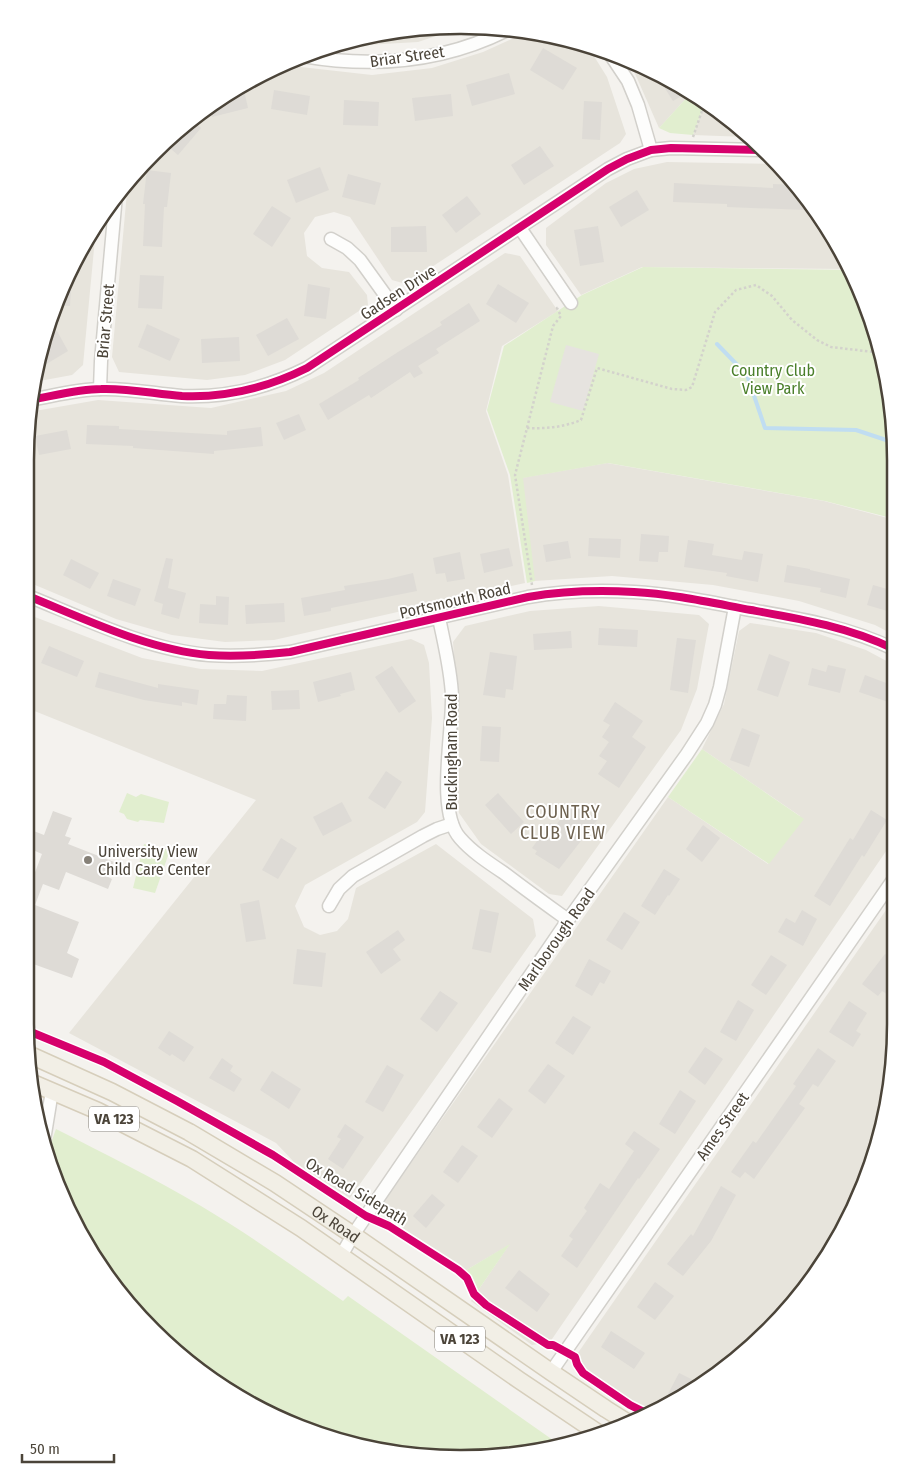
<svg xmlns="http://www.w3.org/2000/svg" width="921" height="1484" font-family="'Fira Sans Condensed',sans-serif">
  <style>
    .residential { fill: #e7e4dc }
    .green { fill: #e1eecf }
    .parking { fill: #e6e3df }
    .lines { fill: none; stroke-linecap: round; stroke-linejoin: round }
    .stream { stroke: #c0ddf1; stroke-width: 4 }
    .building { fill: #dedbd6 }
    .minor-casing { stroke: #d2d0cb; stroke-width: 15 }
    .major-casing { stroke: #d6cebb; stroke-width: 19 }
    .path { stroke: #d3d2cc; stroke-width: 2.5; stroke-dasharray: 2.5 2.5; stroke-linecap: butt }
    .minor { stroke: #fdfdfc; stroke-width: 12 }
    .major { stroke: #f2efe6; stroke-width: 16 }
    .cycleway-casing { stroke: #fff; stroke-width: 11 }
    .cycleway { stroke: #d6006c; stroke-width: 8 }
    .poi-dot { fill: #868178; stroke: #fff; stroke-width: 2 }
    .labels { text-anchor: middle; stroke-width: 4; stroke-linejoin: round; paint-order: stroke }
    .shield { fill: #fff; stroke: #817c74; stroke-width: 1 }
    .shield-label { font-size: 15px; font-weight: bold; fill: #4b4439 }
    .street-label { font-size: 16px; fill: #4b4439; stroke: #fff }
    .park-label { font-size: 16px; fill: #4a7f2a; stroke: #fff }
    .poi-label { font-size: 16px; fill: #4b4439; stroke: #fff; text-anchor: start }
    .neighbourhood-label { font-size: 18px; letter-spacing: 1px; fill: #6e6250; stroke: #fff }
    .rim { fill: none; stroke: #4b4439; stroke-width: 2.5 }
  </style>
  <rect width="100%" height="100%" fill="#f4f2ee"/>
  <g class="residential">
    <polygon points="463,27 418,42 348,46 335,45 404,29"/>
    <polygon points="527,32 573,40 587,45 607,77 626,134 620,143 406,284 392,280 350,217 334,212 315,217 304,233 307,256 322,268 349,272 367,295 368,305 285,360 245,375 207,380 119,372 112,357 128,181 174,133 243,83 283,65 372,75 432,68 483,52"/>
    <polygon points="640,65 653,70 691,93 659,128 633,69"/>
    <polygon points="705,102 726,115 747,137 693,135"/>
    <polygon points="667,162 775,164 806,195 851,269 642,267 581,295 546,245 546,228 606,183 634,169"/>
    <polygon points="96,228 83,365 72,375 34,382 58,294"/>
    <polygon points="505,253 520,256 558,311 502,346 486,411 508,475 525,583 274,640 225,642 172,635 116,619 28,582 29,412 98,400 211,408 286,391 324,373"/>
    <polygon points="607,463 824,501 895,520 894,635 875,625 799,601 713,585 612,576 534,581 521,478"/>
    <polygon points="599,606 699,615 709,624 697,689 681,730 562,896 549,894 481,844 459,813 455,787 458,712 453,642 465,626 530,611"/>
    <polygon points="27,614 142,658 201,669 262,671 411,639 424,645 429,663 432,718 425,812 417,822 305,885 295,906 304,927 320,935 337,931 348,919 356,888 436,844 533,919 536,936 350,1198 294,1162 276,1143 69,1033 256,800 27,708"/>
    <polygon points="750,623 816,633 866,650 894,665 893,841 550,1342 532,1345 471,1301 509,1245 463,1272 378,1210 668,797 768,864 800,816 702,749 724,704 739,631"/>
    <polygon points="893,900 892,1080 863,1190 806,1289 703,1385 638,1415 625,1408 577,1374 573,1360"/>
  </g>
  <g class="green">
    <polygon points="691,93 705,102 693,135 670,133 659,128"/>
    <polygon points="643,267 852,270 881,348 895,432 895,519 825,501 608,463 523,478 535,581 527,583 510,475 487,410 504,346 582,295"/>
    <polygon points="702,749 804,819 769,864 668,797"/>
    <polygon points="127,793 136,797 141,794 169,802 164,823 140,820 138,822 127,819 124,814 119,812"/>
    <polygon points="144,844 170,850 155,893 133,888"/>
    <path d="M56,1129C105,1154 154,1178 201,1206C250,1235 297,1269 343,1301L348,1296L560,1445L432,1458L320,1436L196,1369L99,1266L48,1163L47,1154Z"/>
    <polygon points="510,1244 477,1292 463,1272"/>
  </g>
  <polygon class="parking" points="566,345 599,354 583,411 550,402"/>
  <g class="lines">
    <polyline class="stream" points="717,344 747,375 765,428 856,430 895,443"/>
  </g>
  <g class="building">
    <polygon points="543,48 577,68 563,90 530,70"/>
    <polygon points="654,71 662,75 688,92 673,101"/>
    <polygon points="509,73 515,94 472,106 466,85"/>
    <polygon points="243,86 248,108 212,117 210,107 236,88"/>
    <polygon points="274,90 310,96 307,115 271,109"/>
    <polygon points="451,94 453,116 415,121 412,98"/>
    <polygon points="344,100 379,102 378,126 343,125"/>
    <polygon points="584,101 602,102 600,140 582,139"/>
    <polygon points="192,120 201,128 178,155 164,143 174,133"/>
    <polygon points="540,146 554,166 524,185 511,165"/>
    <polygon points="320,167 329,190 296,203 287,180"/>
    <polygon points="147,170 171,173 167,207 164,207 162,247 143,246 145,204 143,204"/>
    <polygon points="348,174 381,183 375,205 342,197"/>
    <polygon points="674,183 773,188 773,184 796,185 806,195 805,210 727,207 727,204 673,202"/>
    <polygon points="637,190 649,210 621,227 609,207"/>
    <polygon points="467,196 481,214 456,233 442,215"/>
    <polygon points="272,206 291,218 272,247 253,234"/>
    <polygon points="426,226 427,252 391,252 391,227"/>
    <polygon points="598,226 604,262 580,266 574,230"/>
    <polygon points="72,270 70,306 55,305 58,294"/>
    <polygon points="140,275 164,276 162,309 138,308"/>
    <polygon points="308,284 330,288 326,319 304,316"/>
    <polygon points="498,284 529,303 516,323 486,304"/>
    <polygon points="469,303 480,321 436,349 439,353 418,366 423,373 414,378 410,372 371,398 369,395 328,420 319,404 359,380 358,378 398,352 442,325 440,322"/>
    <polygon points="287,318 299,339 268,356 256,335"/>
    <polygon points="147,324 180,339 170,361 138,347"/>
    <polygon points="57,331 68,351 38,369 47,336"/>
    <polygon points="239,337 240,361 202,363 201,339"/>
    <polygon points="299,414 306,430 284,440 276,423"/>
    <polygon points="87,425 119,426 119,429 227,435 227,431 261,427 263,446 214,451 214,454 133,448 133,446 86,444"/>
    <polygon points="67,430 71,449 39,455 35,436"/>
    <polygon points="641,534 669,536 668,552 659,552 658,562 639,561"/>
    <polygon points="589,538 621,539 620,558 588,556"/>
    <polygon points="688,540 714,544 712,555 742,560 744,551 763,554 758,582 726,576 727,573 684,567"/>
    <polygon points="568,541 571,558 546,562 543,545"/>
    <polygon points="509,548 513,566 484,573 480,554"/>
    <polygon points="460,552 465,579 447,582 445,573 436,574 433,558"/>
    <polygon points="166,558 173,559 168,588 186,593 179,619 161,614 163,604 154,601"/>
    <polygon points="71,559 99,573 90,589 63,575"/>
    <polygon points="787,565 810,569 810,570 850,579 846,598 820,592 821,588 784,582"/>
    <polygon points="413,573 417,591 331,608 331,611 304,616 301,598 345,590 344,586 388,579"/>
    <polygon points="113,579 141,589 135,606 107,596"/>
    <polygon points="873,585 894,591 894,613 867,605"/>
    <polygon points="216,596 229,597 228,625 199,623 200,604 216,605"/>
    <polygon points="284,603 285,622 246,624 245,605"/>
    <polygon points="599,628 638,630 637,647 598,645"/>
    <polygon points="571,631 572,648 534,650 533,634"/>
    <polygon points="677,638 696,640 688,693 670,690"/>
    <polygon points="49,646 84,661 77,677 41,663"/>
    <polygon points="490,652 517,656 513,690 506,689 505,698 483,695"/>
    <polygon points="769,654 790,662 778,697 757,690"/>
    <polygon points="828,665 846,669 840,693 808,685 812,668 826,672"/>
    <polygon points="392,666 416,701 399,713 375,677"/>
    <polygon points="99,672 158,688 158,684 199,690 197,705 182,702 182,706 144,700 95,687"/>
    <polygon points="351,672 355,690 340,694 341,696 318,702 313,682"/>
    <polygon points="865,675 894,686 894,704 859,692"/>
    <polygon points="299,690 300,709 272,710 271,691"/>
    <polygon points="227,695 247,696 246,721 213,719 214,704 226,704"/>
    <polygon points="615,702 643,721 632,737 646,747 619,788 598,774 607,761 599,756 609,742 602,737 610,725 603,721"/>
    <polygon points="482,726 501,727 499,762 480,761"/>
    <polygon points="742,728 760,735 749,767 730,760"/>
    <polygon points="386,771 402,782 385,809 368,798"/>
    <polygon points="498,793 524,822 511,834 485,805"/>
    <polygon points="342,802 352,821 323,836 313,817"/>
    <polygon points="572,802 598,819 559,869 535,854 537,851 532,848 550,823 555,827"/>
    <polygon points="871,810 887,820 864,857 862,855 830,906 814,896 850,838 853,840"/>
    <polygon points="53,811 72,818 65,836 71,838 68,844 114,862 108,877 112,879 108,889 66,872 59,890 43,884 35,905 79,922 67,953 79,959 72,978 25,961 26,896 42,854 26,847 26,828 44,835"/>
    <polygon points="703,825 720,838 702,862 686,849"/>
    <polygon points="281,838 297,848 278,879 262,870"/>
    <polygon points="664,869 680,879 669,896 668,895 655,915 641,906"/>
    <polygon points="259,900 266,939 246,942 240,904"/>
    <polygon points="480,909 499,913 491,953 472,949"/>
    <polygon points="802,910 817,919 803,946 778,932 786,918 795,923"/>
    <polygon points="624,912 640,922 622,950 606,940"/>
    <polygon points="398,930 405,940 393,949 401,960 381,974 366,952"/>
    <polygon points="297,949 326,953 322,987 293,984"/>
    <polygon points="885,954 893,960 893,972 886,981 893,987 887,994 882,991 878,996 862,984"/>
    <polygon points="771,955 787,965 766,995 751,985"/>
    <polygon points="589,959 611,971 604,984 600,982 592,996 575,986"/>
    <polygon points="440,991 458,1003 437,1032 420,1019"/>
    <polygon points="738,1000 754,1010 736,1041 720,1032"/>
    <polygon points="849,1001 867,1013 856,1031 861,1034 853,1047 829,1032"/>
    <polygon points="573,1016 591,1027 573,1055 555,1043"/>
    <polygon points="169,1031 194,1047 184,1062 172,1054 170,1056 158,1048"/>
    <polygon points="705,1047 723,1059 705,1085 688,1072"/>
    <polygon points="818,1048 836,1061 818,1087 813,1084 799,1104 805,1108 754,1179 745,1172 740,1178 731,1172 753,1141 756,1143 796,1086 793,1084"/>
    <polygon points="222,1058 233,1066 230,1071 242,1079 234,1092 209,1078"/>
    <polygon points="548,1064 565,1076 545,1104 528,1091"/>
    <polygon points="387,1065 404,1075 383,1112 365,1102"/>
    <polygon points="272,1071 301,1089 289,1109 260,1090"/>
    <polygon points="680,1090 696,1101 675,1134 659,1124"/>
    <polygon points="499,1098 513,1109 492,1138 477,1127"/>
    <polygon points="345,1124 364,1137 343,1169 328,1159 341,1139 337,1137"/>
    <polygon points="634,1131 660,1149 639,1179 638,1178 577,1268 561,1256 573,1239 569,1236 587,1211 584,1208 600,1183 609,1189 634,1151 625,1144"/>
    <polygon points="462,1145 478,1156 458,1183 443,1172"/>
    <polygon points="721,1186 736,1195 711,1241 683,1276 667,1264 691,1234 693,1236"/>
    <polygon points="432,1194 445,1205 426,1228 413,1216"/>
    <polygon points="519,1270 550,1294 537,1312 505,1288"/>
    <polygon points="655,1282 674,1296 655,1320 637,1307"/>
    <polygon points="611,1331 645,1353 634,1369 601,1347"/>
    <polygon points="679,1373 703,1385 676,1398 668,1394"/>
  </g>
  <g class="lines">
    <g class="minor-casing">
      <g id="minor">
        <polyline points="610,54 628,81 638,105 651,150"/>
        <path d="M303,56C373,68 444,62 509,29"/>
        <polyline points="520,228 571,303"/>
        <polyline points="331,239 347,248 360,260 396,310"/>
        <polyline points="100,389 101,361 116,195"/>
        <path d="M30,400C53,396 78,389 101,389C129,388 155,394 182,396C227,398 267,388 307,368L608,169L627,159L651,150L671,148L761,150"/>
        <path d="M28,596C85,619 148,650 209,655C236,657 263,655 290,652L528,597C563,591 599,590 634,592C673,594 713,603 751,610C801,619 848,627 894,649"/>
        <path d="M439,618C444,643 451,670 452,696C453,732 436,811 460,838C472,852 489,863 504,873C525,889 547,905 568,920"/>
        <polyline points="329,906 339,889 353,876 423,836 437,829 452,824"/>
        <polyline points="44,1140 52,1091"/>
        <polyline points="341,1256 353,1235 568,920 687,754 707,723 715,705 720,687 735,607"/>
        <polyline points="551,1372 893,880"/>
      </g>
    </g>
    <g class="major-casing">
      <g id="major">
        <path id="s1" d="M30,1055L112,1092L189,1132L275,1183L353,1235L551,1372L606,1409L625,1421"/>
        <polyline points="35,1084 98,1111 192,1159 301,1228 519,1380 598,1433"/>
      </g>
    </g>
    <g class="path">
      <polyline points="693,137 705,102"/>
      <path d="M527,428C546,429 564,427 581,420L597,368L672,389L686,390L692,387L715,312L736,290L756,285L772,296L792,320L817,340L831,347L882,353"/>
      <polyline points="532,585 515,475 553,326 561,316 557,308 560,307"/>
    </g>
    <use href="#minor" class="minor"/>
    <use href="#major" class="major"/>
    <g class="cycleway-casing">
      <g id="cycleway">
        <path d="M30,400C53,396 78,389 101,389C129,388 155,394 182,396C227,398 267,388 307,368L608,169L627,159L651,150L671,148L761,150"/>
        <path d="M28,596C85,619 148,650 209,655C236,657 263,655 290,652L528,597C563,591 599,590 634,592C673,594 713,603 751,610C801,619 848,627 894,649"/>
        <polyline points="26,1030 104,1062 177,1101 273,1155 366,1216 389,1226 458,1270 467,1278 474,1294 486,1305 548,1345 553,1345 575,1357 577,1364 583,1373 630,1405 644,1412"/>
      </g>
    </g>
    <use href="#cycleway" class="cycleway"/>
  </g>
  <circle class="poi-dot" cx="88" cy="860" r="5"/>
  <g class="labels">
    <g class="shield">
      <rect x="89" y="1106.5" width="50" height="25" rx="4"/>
      <rect x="435" y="1326.5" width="50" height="25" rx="4"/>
    </g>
    <g class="shield-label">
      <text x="114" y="1124">VA 123</text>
      <text x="460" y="1344">VA 123</text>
    </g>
    <g class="street-label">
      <text transform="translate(407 56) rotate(-8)" y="6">Briar Street</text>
      <text transform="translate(398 292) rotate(-33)" y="6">Gadsen Drive</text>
      <text transform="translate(105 321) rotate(-85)" y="6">Briar Street</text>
      <text transform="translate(455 600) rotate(-13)" y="6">Portsmouth Road</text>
      <text transform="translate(451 752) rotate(-90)" y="6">Buckingham Road</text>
      <text transform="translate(556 939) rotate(-55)" y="6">Marlborough Road</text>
      <text transform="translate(722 1126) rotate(-55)" y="6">Ames Street</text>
      <text transform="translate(357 1191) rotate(31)" y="6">Ox Road Sidepath</text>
      <text dy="6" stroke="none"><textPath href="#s1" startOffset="350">Ox Road</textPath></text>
    </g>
    <g class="park-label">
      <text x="773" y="376">Country Club<tspan x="773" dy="18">View Park</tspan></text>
    </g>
    <g class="poi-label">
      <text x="98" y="857">University View<tspan x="98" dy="18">Child Care Center</tspan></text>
    </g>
    <g class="neighbourhood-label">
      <text x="563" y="818">COUNTRY<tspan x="563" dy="21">CLUB VIEW</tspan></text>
    </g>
  </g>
  <path d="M0 0H921V1484H0ZM460 34H461A426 426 0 0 1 887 460V1024A426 426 0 0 1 461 1450H460A426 426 0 0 1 34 1024V460A426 426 0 0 1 460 34Z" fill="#fff" fill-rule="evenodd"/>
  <path class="rim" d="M460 34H461A426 426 0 0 1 887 460V1024A426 426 0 0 1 461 1450H460A426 426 0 0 1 34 1024V460A426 426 0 0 1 460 34Z"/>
  <path d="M22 1454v8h92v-8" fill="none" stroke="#4b4439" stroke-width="2.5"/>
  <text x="30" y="1454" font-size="15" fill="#4b4439" stroke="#ffffff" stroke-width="4" paint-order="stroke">50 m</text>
</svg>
